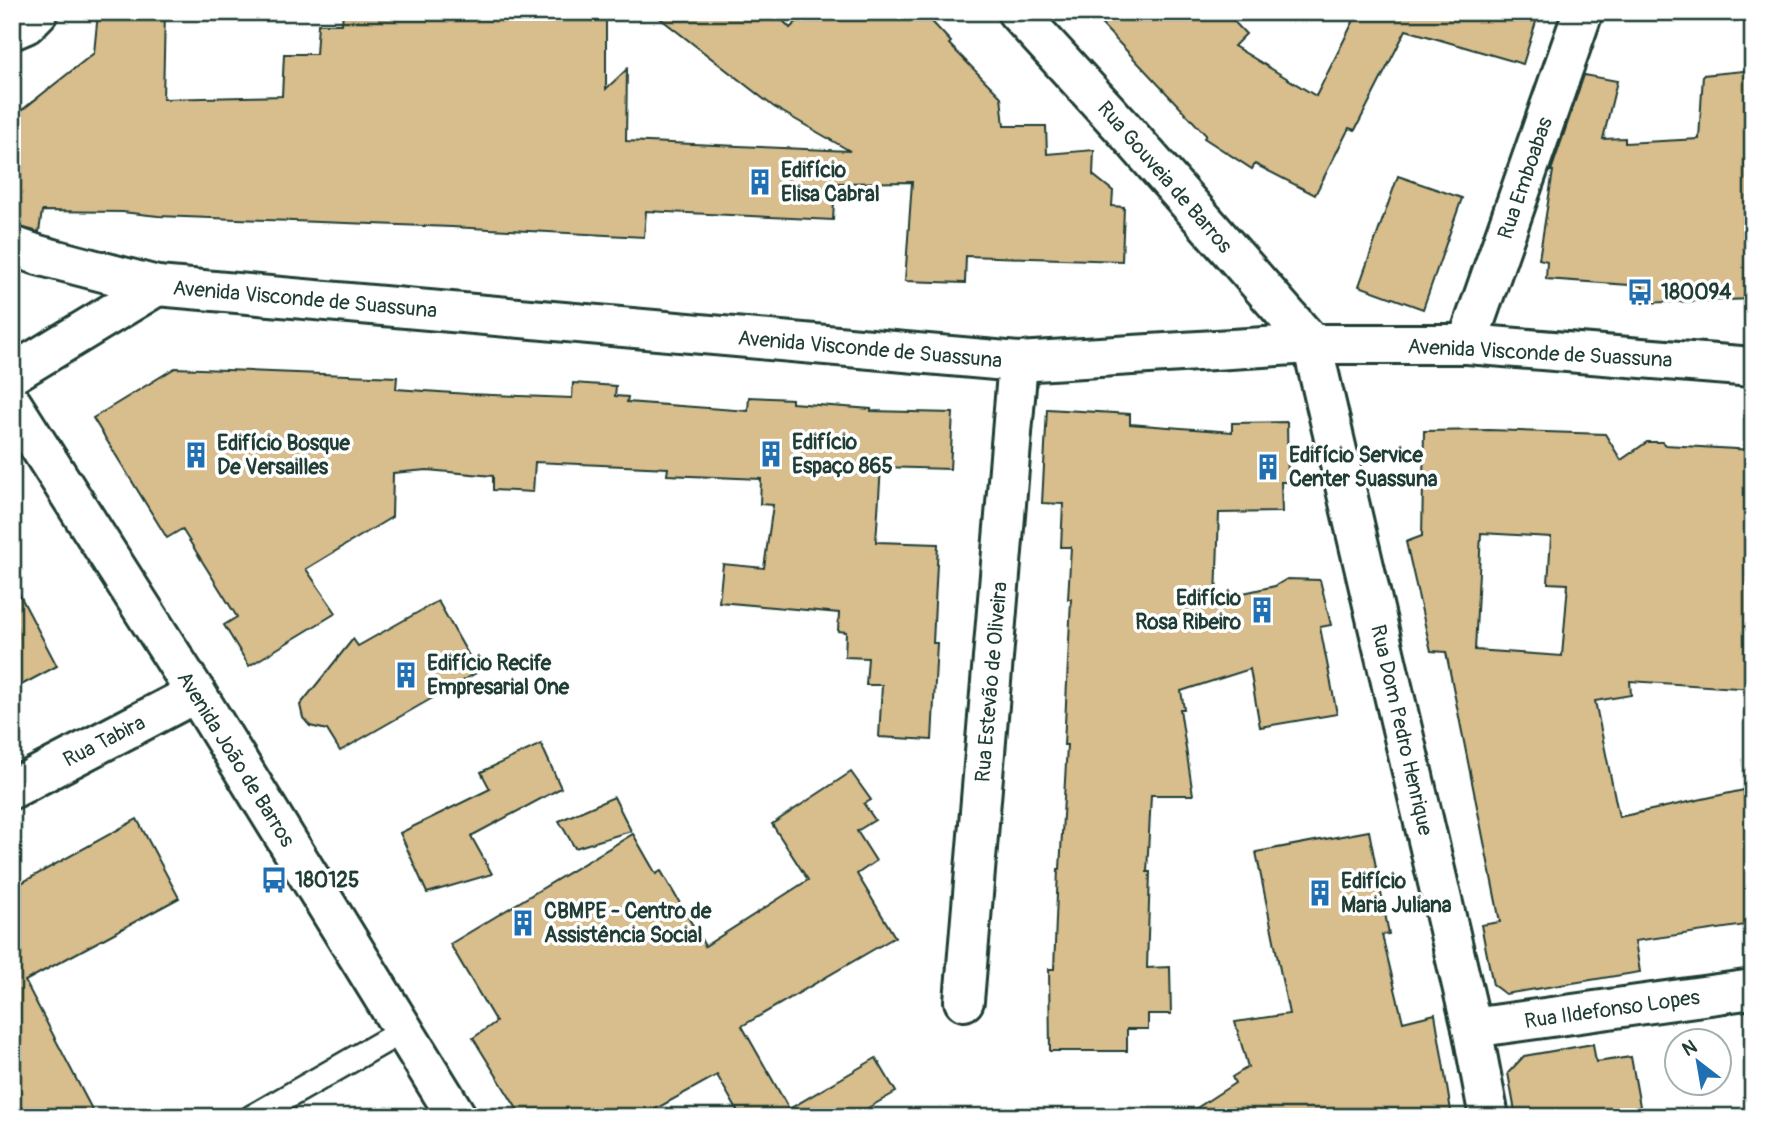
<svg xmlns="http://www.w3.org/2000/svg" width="1765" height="1129" font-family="Pangolin,sans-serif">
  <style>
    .building { fill: #d8bd8d; stroke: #1f3d34; stroke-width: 2; fill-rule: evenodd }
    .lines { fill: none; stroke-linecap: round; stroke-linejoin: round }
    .lane-casing { stroke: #1f3d34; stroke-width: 28 }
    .street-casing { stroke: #1f3d34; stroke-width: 44 }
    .secondary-casing { stroke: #1f3d34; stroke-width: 44 }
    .lane { stroke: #fff; stroke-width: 23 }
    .street { stroke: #fff; stroke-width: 38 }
    .secondary { stroke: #fff; stroke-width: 38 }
    .labels { text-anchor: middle; stroke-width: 7; stroke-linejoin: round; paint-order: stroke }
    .poi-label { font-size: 21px; font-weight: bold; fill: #1f3d34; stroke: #fff; text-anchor: start }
    .street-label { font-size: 21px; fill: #1f3d34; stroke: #fff }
  </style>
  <rect width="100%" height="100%" fill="#fff"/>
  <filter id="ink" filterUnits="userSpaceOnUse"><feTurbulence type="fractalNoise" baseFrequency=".0143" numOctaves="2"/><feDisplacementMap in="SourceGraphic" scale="14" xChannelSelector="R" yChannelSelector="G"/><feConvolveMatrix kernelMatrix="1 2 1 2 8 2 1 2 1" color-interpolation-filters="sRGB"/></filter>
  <g filter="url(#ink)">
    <g class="building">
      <polygon points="165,12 163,99 282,96 284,54 316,54 318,24 342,24 343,12 606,12 606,89 627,69 626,141 850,151 774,107 652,12 775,12 790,28 807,12 923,12 951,42 949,44 1001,97 1004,126 1046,126 1047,154 1094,150 1093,175 1113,191 1112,206 1124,207 1122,261 966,256 965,283 905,281 912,182 835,183 833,220 646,211 644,237 452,227 158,216 122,212 42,211 39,232 12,225 12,118 94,53 98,13"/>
      <polygon points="1090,12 1225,12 1246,34 1234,46 1316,96 1358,12 1539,12 1523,64 1406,30 1355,130 1349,128 1315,195 1255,164 1252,169 1204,138 1206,135"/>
      <polygon points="1753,70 1753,299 1641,303 1643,286 1546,279 1547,261 1539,259 1553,171 1551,171 1584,75 1617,81 1603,139 1625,138 1625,143 1699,139 1703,75"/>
      <polygon points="1398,176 1462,198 1423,309 1359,286"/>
      <polygon points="175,368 397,377 396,389 468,394 572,398 573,383 616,386 615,396 628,397 627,402 748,411 749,397 792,399 792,403 871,409 871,411 953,413 950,469 881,467 876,542 938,544 933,643 937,643 932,740 879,737 882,685 866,685 868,658 845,657 846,632 838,631 839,613 719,602 723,564 764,568 773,505 760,504 761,479 667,475 668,468 535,462 533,492 493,490 493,476 427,470 393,473 392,517 306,569 336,613 249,666 224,625 237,617 182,529 167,538 93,418"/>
      <polygon points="1047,409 1130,414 1130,424 1232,432 1232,423 1287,422 1288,482 1281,482 1282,512 1219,513 1216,599 1275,586 1287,579 1320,580 1331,625 1320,627 1337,714 1260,727 1250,669 1181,691 1184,709 1180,709 1193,795 1151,795 1147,872 1150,872 1147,968 1170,967 1171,1014 1148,1014 1148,1029 1127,1029 1127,1051 1050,1051 1049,969 1054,969 1058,869 1060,869 1067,745 1064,745 1071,599 1068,599 1071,547 1061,547 1063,504 1042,503"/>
      <path d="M1489,430L1605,434L1621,460L1647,442H1662L1665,445L1753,450V689L1630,681L1631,695L1595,701L1619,817L1753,788V924L1635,941L1640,972L1505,994L1493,985L1481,925L1500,922L1446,652L1431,651L1406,542L1422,536L1424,431ZM1481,533L1551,537L1548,583L1568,584L1562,656L1475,650Z"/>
      <polygon points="12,580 57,666 12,690"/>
      <polygon points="438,601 478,672 340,751 327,730 310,726 303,718 300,705 353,639 358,646"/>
      <polygon points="541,744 561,788 471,836 492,874 427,893 400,833 490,789 481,772"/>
      <polygon points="851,772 871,800 864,804 875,820 857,831 876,861 857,874 895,937 742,1026 789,1109 876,1058 896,1092 852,1117 741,1117 717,1075 641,1117 522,1117 473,1038 496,1022 450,944 633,834 656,874 661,871 705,946 808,880 772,824"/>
      <polygon points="614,797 631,831 575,848 559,821"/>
      <polygon points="137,819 179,898 25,981 96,1117 12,1117 12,888"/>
      <polygon points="1369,831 1389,934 1382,935 1403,1022 1435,1014 1452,1117 1183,1117 1235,1083 1232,1077 1248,1067 1235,1022 1289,1014 1256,852"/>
      <polygon points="1593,1044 1596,1062 1631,1057 1642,1117 1516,1117 1508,1073 1524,1056"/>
    </g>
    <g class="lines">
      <g class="lane-casing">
        <polyline id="lane" points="252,1117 404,1030"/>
      </g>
      <g class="street-casing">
        <g id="street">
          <polyline points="1017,12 1123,128 1312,344 1472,1028 1489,1117"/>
          <polyline points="1467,344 1583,12"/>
          <polyline points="12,789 196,693"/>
          <polyline points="964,1001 1018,362"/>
          <polyline points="1472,1028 1753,989"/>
        </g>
      </g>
      <g class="secondary-casing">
        <g id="secondary">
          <polyline points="12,30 26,24 38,12"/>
          <polyline points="12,246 38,255 157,286 1018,362 1312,344 1467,344 1753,367"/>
          <polyline points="12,374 157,286"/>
          <polyline points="12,404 196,693 457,1117"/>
        </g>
      </g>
      <use href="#lane" class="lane"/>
      <use href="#street" class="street"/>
      <use href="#secondary" class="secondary"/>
    </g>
  </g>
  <defs>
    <g id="building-bare" transform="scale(2.1)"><path d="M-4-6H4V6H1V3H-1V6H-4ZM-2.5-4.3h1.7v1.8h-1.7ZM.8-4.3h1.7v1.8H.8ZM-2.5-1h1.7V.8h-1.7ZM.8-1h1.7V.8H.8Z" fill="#1f6fb2" stroke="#fff" stroke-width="2.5" paint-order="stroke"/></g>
    <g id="bus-bare" transform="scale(2.1)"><path d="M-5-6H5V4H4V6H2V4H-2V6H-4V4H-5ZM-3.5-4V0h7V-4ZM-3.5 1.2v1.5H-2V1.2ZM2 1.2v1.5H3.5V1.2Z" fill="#1f6fb2" stroke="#fff" stroke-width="2.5" paint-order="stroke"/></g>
  </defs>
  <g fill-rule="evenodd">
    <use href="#building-bare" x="760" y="182"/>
    <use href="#bus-bare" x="1640" y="292"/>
    <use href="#building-bare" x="771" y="454"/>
    <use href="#building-bare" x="196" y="455"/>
    <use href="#building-bare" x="1268" y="467"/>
    <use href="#building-bare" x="1262" y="610"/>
    <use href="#building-bare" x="406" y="675"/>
    <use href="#bus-bare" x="274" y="880"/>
    <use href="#building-bare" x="1320" y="893"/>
    <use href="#building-bare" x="523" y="923"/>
  </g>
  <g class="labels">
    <g class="poi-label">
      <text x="781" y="177">Edifício<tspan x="781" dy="24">Elisa Cabral</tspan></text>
      <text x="1661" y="299">180094</text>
      <text x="792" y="449">Edifício<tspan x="792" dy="24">Espaço 865</tspan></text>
      <text x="217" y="450">Edifício Bosque<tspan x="217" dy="24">De Versailles</tspan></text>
      <text x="1289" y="462">Edifício Service<tspan x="1289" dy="24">Center Suassuna</tspan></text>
      <text x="1241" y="605" text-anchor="end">Edifício<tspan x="1241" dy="24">Rosa Ribeiro</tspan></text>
      <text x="427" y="670">Edifício Recife<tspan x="427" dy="24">Empresarial One</tspan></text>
      <text x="295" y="887">180125</text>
      <text x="1341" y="888">Edifício<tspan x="1341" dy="24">Maria Juliana</tspan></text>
      <text x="544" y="918">CBMPE - Centro de<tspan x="544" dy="24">Assistência Social</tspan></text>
    </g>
    <g class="street-label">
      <text transform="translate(1165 177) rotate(49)" y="7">Rua Gouveia de Barros</text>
      <text transform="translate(1525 178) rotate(-71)" y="7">Rua Emboabas</text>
      <text transform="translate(305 299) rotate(5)" y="7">Avenida Visconde de Suassuna</text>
      <text transform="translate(870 349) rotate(5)" y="7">Avenida Visconde de Suassuna</text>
      <text transform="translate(1540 353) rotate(3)" y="7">Avenida Visconde de Suassuna</text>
      <text transform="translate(991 682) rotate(-85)" y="7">Rua Estevão de Oliveira</text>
      <text transform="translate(1402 730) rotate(77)" y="7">Rua Dom Pedro Henrique</text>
      <text transform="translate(104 741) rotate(-27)" y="7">Rua Tabira</text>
      <text transform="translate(236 759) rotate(58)" y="7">Avenida João de Barros</text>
      <text transform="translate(1612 1009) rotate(-8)" y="7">Rua Ildefonso Lopes</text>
    </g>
  </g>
  <rect width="1765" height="1129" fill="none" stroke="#fff" stroke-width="42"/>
  <rect x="21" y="21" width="1723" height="1087" fill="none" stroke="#1f3d34" stroke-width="2.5" filter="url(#ink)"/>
  <g transform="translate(1698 1062) rotate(329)"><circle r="33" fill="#ffffff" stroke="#a5b1ae" stroke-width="2"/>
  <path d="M0-5L12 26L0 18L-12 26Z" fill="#1f6fb2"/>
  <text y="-10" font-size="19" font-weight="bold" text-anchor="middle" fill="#1f3d34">N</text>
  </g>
</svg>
